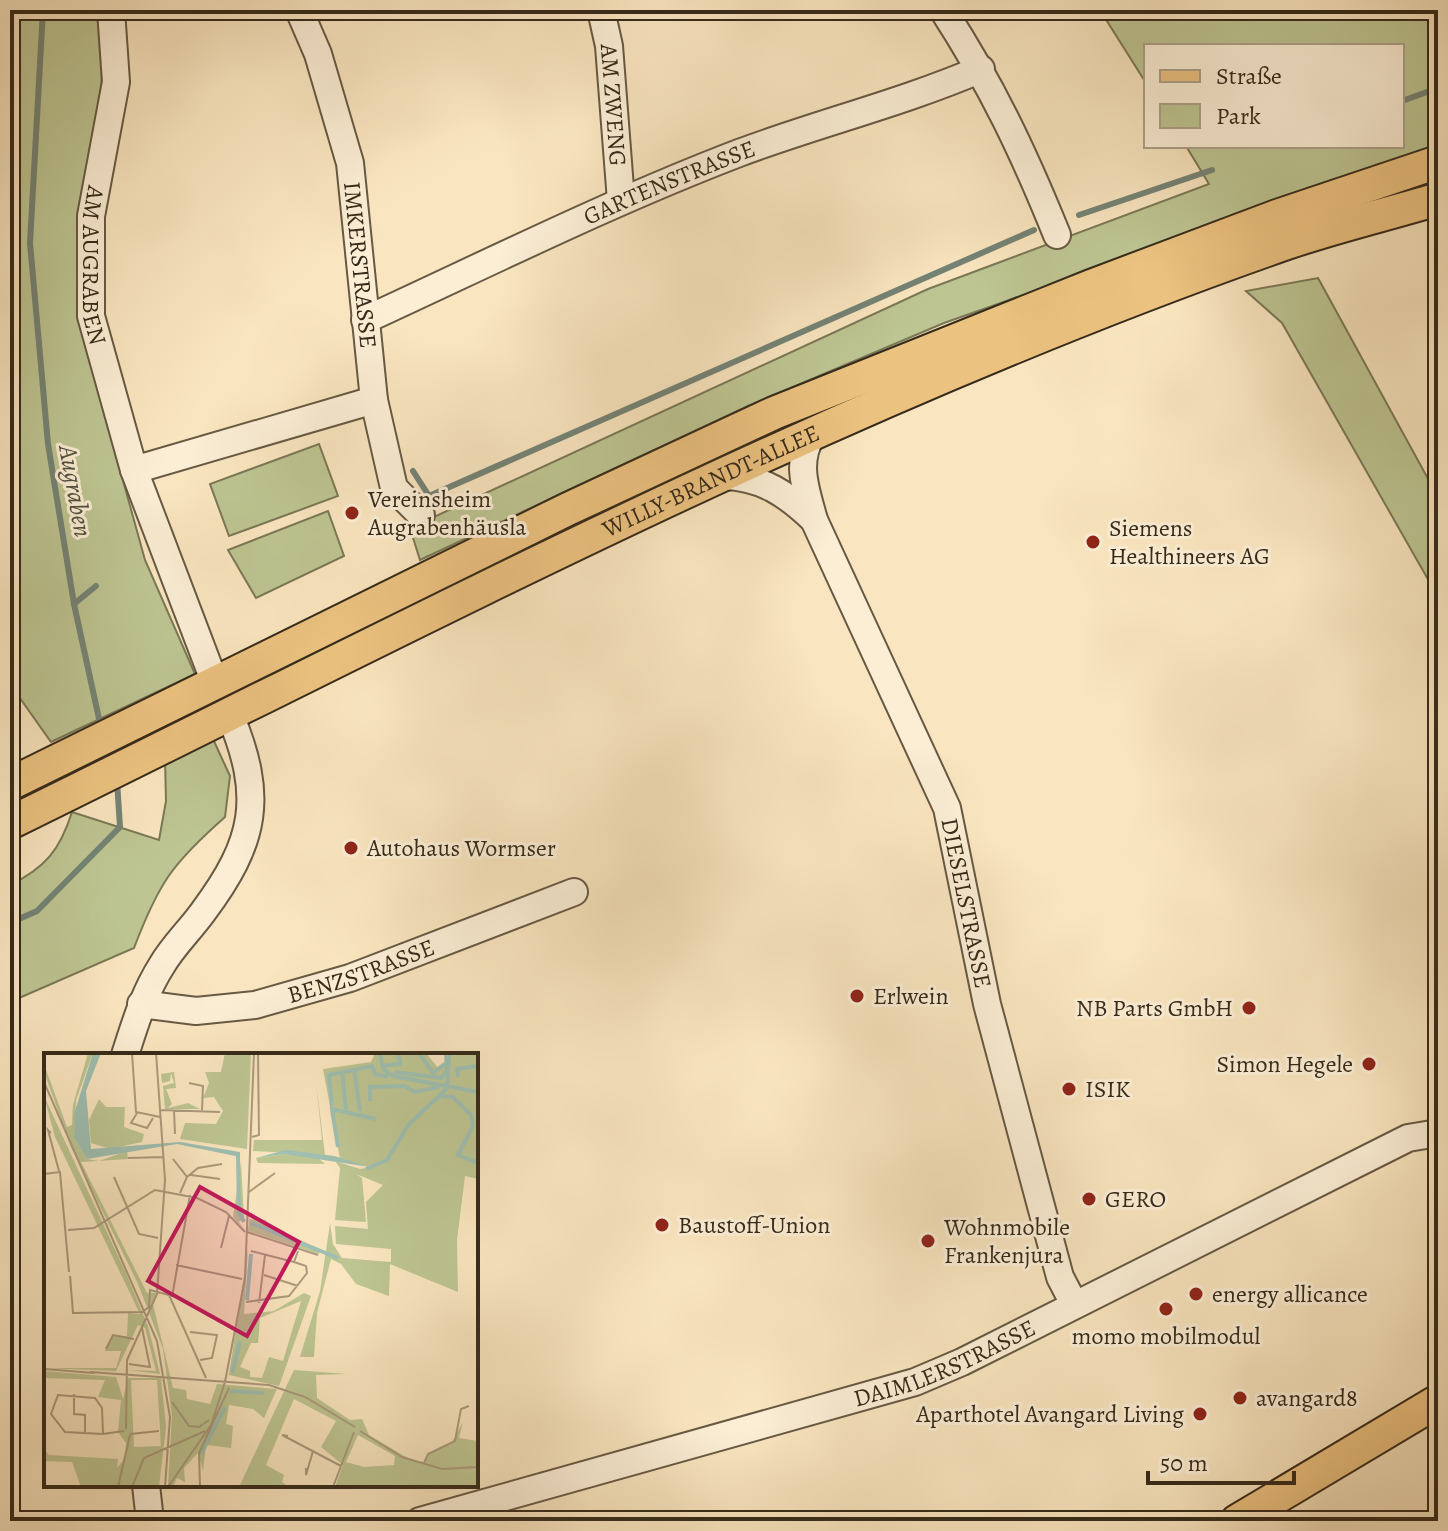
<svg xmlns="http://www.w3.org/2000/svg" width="1448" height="1531" font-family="Alegreya,serif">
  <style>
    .green { fill: #bdc592; stroke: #7a7856; stroke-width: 2 }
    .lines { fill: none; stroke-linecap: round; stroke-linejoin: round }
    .stream { stroke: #748375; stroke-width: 6 }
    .minor-casing { stroke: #675943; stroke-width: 30 }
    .major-casing { stroke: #362a1a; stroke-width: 36 }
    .minor { stroke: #fbeed5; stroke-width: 26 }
    .major { stroke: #ecc280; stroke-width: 32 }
    .poi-dot { fill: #8f2418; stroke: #fbeed5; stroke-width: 3 }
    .labels { text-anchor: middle; stroke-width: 6; stroke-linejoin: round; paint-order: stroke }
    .street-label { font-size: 24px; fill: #362a1a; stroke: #fbeed5 }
    .poi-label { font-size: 24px; fill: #362a1a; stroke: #fbeed5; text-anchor: start }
    .water-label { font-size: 26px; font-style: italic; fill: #504f40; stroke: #fbeed5 }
    .inset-river { fill: none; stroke: #9ebfb1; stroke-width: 4 }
    .inset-road { fill: none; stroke: #ab9a7d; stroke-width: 2 }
    .view { fill: #c2185b; fill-opacity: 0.15; stroke: #c2185b; stroke-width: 4 }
    .inset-edge { fill: none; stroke: #362a1a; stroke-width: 4 }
  </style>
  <rect width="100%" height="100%" fill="#f9e5bf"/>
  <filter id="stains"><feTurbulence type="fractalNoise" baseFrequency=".0025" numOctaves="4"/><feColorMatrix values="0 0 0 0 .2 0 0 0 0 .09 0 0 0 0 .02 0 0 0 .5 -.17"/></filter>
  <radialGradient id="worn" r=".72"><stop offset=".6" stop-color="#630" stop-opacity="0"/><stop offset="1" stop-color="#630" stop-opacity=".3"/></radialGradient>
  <g class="green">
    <polygon points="10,10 103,10 101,116 80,325 145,560 195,674 51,742 10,684 10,569 15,571 10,522"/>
    <polygon points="1100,10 1438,10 1438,149 944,323 748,406 420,560 410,528 928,289 1209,184 1186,146 1402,146 1402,46 1146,46 1146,83"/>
    <polygon points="1318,278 1438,497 1438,597 1282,323 1246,291"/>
    <polygon points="319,444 338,496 229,536 210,484"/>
    <polygon points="328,511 344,556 256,598 228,550"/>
    <path d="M213,739L230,776L225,817C173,863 159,882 134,948L10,1002V885C45,868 60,850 72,812L159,840L166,801L165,758Z"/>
  </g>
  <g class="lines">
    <g class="stream">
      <polyline points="43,10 30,243 48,444 74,604 101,728"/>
      <polyline points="1402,101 1438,88"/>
      <polyline points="1079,215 1212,170"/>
      <polyline points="413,471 429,496 1034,230"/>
      <polyline points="74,604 96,586"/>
      <polyline points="10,923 37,911 120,827 117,781"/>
    </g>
    <g class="minor-casing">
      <g id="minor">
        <path id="s1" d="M111,10L116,82L91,216V316L134,470L215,683"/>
        <path id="s2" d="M299,10L318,54L350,163L374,400L394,488L421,515"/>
        <path id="s3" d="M601,10L609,46L621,201"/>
        <path d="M943,10C992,86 1023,151 1057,235"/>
        <path id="s4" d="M365,320C489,263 611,202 739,153C819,123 902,103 981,69"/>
        <path id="s5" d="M812,435C795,463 806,490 814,520L947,808L987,1004L1060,1277L1074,1304"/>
        <polyline points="134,470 374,400"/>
        <path d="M724,476C762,477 787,494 814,520"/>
        <path id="s6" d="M141,1004L196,1011L255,1005L350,978L574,892"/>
        <path d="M125,1055C135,1024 144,993 162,965C173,946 190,930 203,912C256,841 264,797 230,715"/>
        <polyline points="146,1485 150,1521"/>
        <path id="s7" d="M420,1521L915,1382L962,1362L1408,1138L1438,1133"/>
      </g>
    </g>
    <g class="major-casing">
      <g id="major">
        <polyline points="10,784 568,509 774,413 1091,286 1277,216 1438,162"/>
        <path id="s8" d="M10,823C429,617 845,397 1287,243C1337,226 1388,214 1438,199"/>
        <polyline points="1237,1521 1438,1401"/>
      </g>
    </g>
    <use href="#minor" class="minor"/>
    <use href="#major" class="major"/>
  </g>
  <g class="poi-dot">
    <circle cx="352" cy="513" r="8"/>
    <circle cx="1093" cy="542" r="8"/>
    <circle cx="351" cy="848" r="8"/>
    <circle cx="857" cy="996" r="8"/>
    <circle cx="1249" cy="1008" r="8"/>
    <circle cx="1369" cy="1064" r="8"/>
    <circle cx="1069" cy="1089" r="8"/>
    <circle cx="1089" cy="1199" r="8"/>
    <circle cx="662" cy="1225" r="8"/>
    <circle cx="928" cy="1241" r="8"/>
    <circle cx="1196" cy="1294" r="8"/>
    <circle cx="1166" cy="1309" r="8"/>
    <circle cx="1240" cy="1398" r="8"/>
    <circle cx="1200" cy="1414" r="8"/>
  </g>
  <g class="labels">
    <g class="street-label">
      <text dy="8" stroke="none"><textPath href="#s3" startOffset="96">AM ZWENG</textPath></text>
      <text dy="8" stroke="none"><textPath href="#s4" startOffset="334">GARTENSTRASSE</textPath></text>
      <text dy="8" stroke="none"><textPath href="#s2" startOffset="264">IMKERSTRASSE</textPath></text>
      <text dy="8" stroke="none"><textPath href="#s1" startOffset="258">AM AUGRABEN</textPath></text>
      <text dy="8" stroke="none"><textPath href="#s8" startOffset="780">WILLY-BRANDT-ALLEE</textPath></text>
      <text dy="8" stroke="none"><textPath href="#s5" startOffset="502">DIESELSTRASSE</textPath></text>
      <text dy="8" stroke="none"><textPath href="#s6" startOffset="226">BENZSTRASSE</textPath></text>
      <text dy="8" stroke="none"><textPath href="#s7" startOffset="548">DAIMLERSTRASSE</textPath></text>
    </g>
    <g class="poi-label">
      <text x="368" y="507">Vereinsheim<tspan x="368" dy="28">Augrabenhäusla</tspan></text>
      <text x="1109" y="536">Siemens<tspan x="1109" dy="28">Healthineers AG</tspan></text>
      <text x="367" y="856">Autohaus Wormser</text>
      <text x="873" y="1004">Erlwein</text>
      <text x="1233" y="1016" text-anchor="end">NB Parts GmbH</text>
      <text x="1353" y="1072" text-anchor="end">Simon Hegele</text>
      <text x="1085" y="1097">ISIK</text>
      <text x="1105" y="1207">GERO</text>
      <text x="678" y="1233">Baustoff-Union</text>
      <text x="944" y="1235">Wohnmobile<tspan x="944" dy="28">Frankenjura</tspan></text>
      <text x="1212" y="1302">energy allicance</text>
      <text x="1166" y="1344" text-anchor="middle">momo mobilmodul</text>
      <text x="1256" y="1406">avangard8</text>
      <text x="1184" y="1422" text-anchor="end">Aparthotel Avangard Living</text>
    </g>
    <g class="water-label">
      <text transform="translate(76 491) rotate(80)" y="9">Augraben</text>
    </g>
  </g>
  <g transform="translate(44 1053)">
    <rect width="434" height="434" fill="#f9e5bf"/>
    <path d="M44,0H49L32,47L30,85L43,106L55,108L83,98L84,106L37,109L103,240H112L109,251L129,335L142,337L143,346L166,351L173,331L233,336L220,365L209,356L185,352L182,371L189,373L187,395L162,392L159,418L154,400L140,415L141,429L133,425L129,434L124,432L128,363L119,296L94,231L27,94L0,19V11L23,74L28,72L29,52ZM181,0H207L203,96L136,86L141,70L172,71L179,58L170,44L159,45L165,30L161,19H177ZM331,0H382L395,16L405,10L400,0H434V126L421,123L413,187L414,239L346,211L345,243L312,231L297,211L287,206L273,260L270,304H256L276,238L286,170L289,191L298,205L347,209V196L292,191L291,173L324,176L322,149L339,132L312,121L318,125L322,169L291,167L296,115L291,108L316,116L326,114L296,106L279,16L327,9ZM130,19L132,35L122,36L128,51L124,55L144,50L156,56H121L119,33L130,30L127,20L126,28L118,30L117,21ZM272,29L281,102L209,98L210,87H278ZM0,43L81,218L104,273L116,321L85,317L112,318L101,275L94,272L72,318L0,315H72L77,298H61L69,283H83L84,260L96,261L11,84ZM55,46L62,54H81L80,74L100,81L98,89L66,96L47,90L45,67ZM240,101L273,104L281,111L214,110L212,105ZM197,109L200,165L195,169L200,177L189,164ZM205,166L223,167L218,170L276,196L275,201L204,178ZM204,196L200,261L230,258L260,240L267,243L235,333L185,322ZM257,248L239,308L225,304L218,325L206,324V318L196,314L207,290H214L216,265ZM250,317L303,321L272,322L273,345L306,367L318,366L325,382L367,407L380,409L385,400L407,391L419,369L415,385L434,388V434H291L299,412L277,394L292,368L250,346L222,412L240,422L238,429L245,434H195ZM314,382L351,403L350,412L320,414L302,409ZM0,318L72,324L79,346L84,325H117L122,374L115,434H37L28,409L0,408V396L5,402L74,406L73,415L81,405L82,390L74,379L77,347L54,344L61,327L0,325ZM87,327H113L117,393L90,394Z" fill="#bdc592" fill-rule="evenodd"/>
    <path d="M49,0H57L42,38L47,96L136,89L196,99V104L133,91L43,106L30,85L31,58ZM242,97L290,103L326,114L240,101L212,105Z" fill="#9ebfb1"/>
    <path class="inset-river" d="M336,0L339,16L349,23L434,39M375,0L389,20L402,10M338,13L356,11L354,0M310,16L316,58M298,19L302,57M351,19L397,25L403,18L402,0M414,24L413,16L434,13M395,43L403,35L405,0M326,48V34L361,33L371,39L395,34M288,53L285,22L328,13L331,21L344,24M294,94L288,56L332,66M194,103L195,159L200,169M322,116L343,107L365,71L395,43L409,44L427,62L429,73L414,102L434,110M207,170L294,205M203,247L207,201M188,320L196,289M186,338L220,340M157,401L181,354"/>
    <path class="inset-road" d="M88,0L92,59L116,64M0,29L113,288L126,364L121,434M145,30L159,33L158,57M116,57L176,59M130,57L131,81M93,60L87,70L103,75L109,65M7,80L4,77L15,118M208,84L215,82L214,0M84,105L120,104M129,106L143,124L136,140M0,121L16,119L25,219M147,122L176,126M70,124L95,181L114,185M143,124L154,115L178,111M205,139L231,120M24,177L50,175L111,137L153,145L182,159L201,179M203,179L274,202M177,195L185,163M207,198L250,209L254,198M132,212L198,226M220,222L254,233M26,223L29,260L98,259L105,254L106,237L125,242L162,325M128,244L146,142M202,249L245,243L263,220L262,213L250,209M215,250L221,202M146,279L173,282L168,305L156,307M62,296L69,282L90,286M85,311L106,314L98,275M0,316L50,320M46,319L225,332L261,344L311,374M181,329L201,225L210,0M30,341V361L41,362V381M128,349L145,373L155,374L165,367M82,376L83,307L113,241L121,127L112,0M316,378L358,404L398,416L434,414M59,381L58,355L51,345L14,342L7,361L21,379L59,381L80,378M86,381L115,378M244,383L238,382L297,413M380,410L384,401L411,388L417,356L425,353M262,415V422L269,398M74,434L86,382M88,434L100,405L161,378M124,434L167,372L181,329M156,434L155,400L185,335M289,434L310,379"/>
    <path class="view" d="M156,134L255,189L203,283L104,228Z"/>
    <rect width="434" height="434" class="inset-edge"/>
  </g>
  <rect width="1448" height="1531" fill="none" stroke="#f9e5bf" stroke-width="40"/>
  <rect x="12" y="12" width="1424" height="1507" fill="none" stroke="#362a1a" stroke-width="4"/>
  <rect x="20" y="20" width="1408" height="1491" fill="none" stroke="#362a1a" stroke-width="2"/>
  <rect x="1144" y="44" width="260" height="104" fill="#fbeed5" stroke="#aca08a" stroke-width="2"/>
  <rect x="1160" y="70" width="40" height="12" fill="#ecc280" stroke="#aca08a" stroke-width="2"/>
  <text x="1216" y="84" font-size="24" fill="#362a1a">Straße</text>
  <rect x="1160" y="104" width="40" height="24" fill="#bdc592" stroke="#aca08a" stroke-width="2"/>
  <text x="1216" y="124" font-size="24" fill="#362a1a">Park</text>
  <path d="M1148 1471v12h146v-12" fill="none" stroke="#362a1a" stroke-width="4"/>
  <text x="1160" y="1471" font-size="24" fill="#362a1a" stroke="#fbeed5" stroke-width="6" paint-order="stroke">50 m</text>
  <rect width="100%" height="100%" filter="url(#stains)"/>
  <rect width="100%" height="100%" fill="url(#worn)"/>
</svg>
